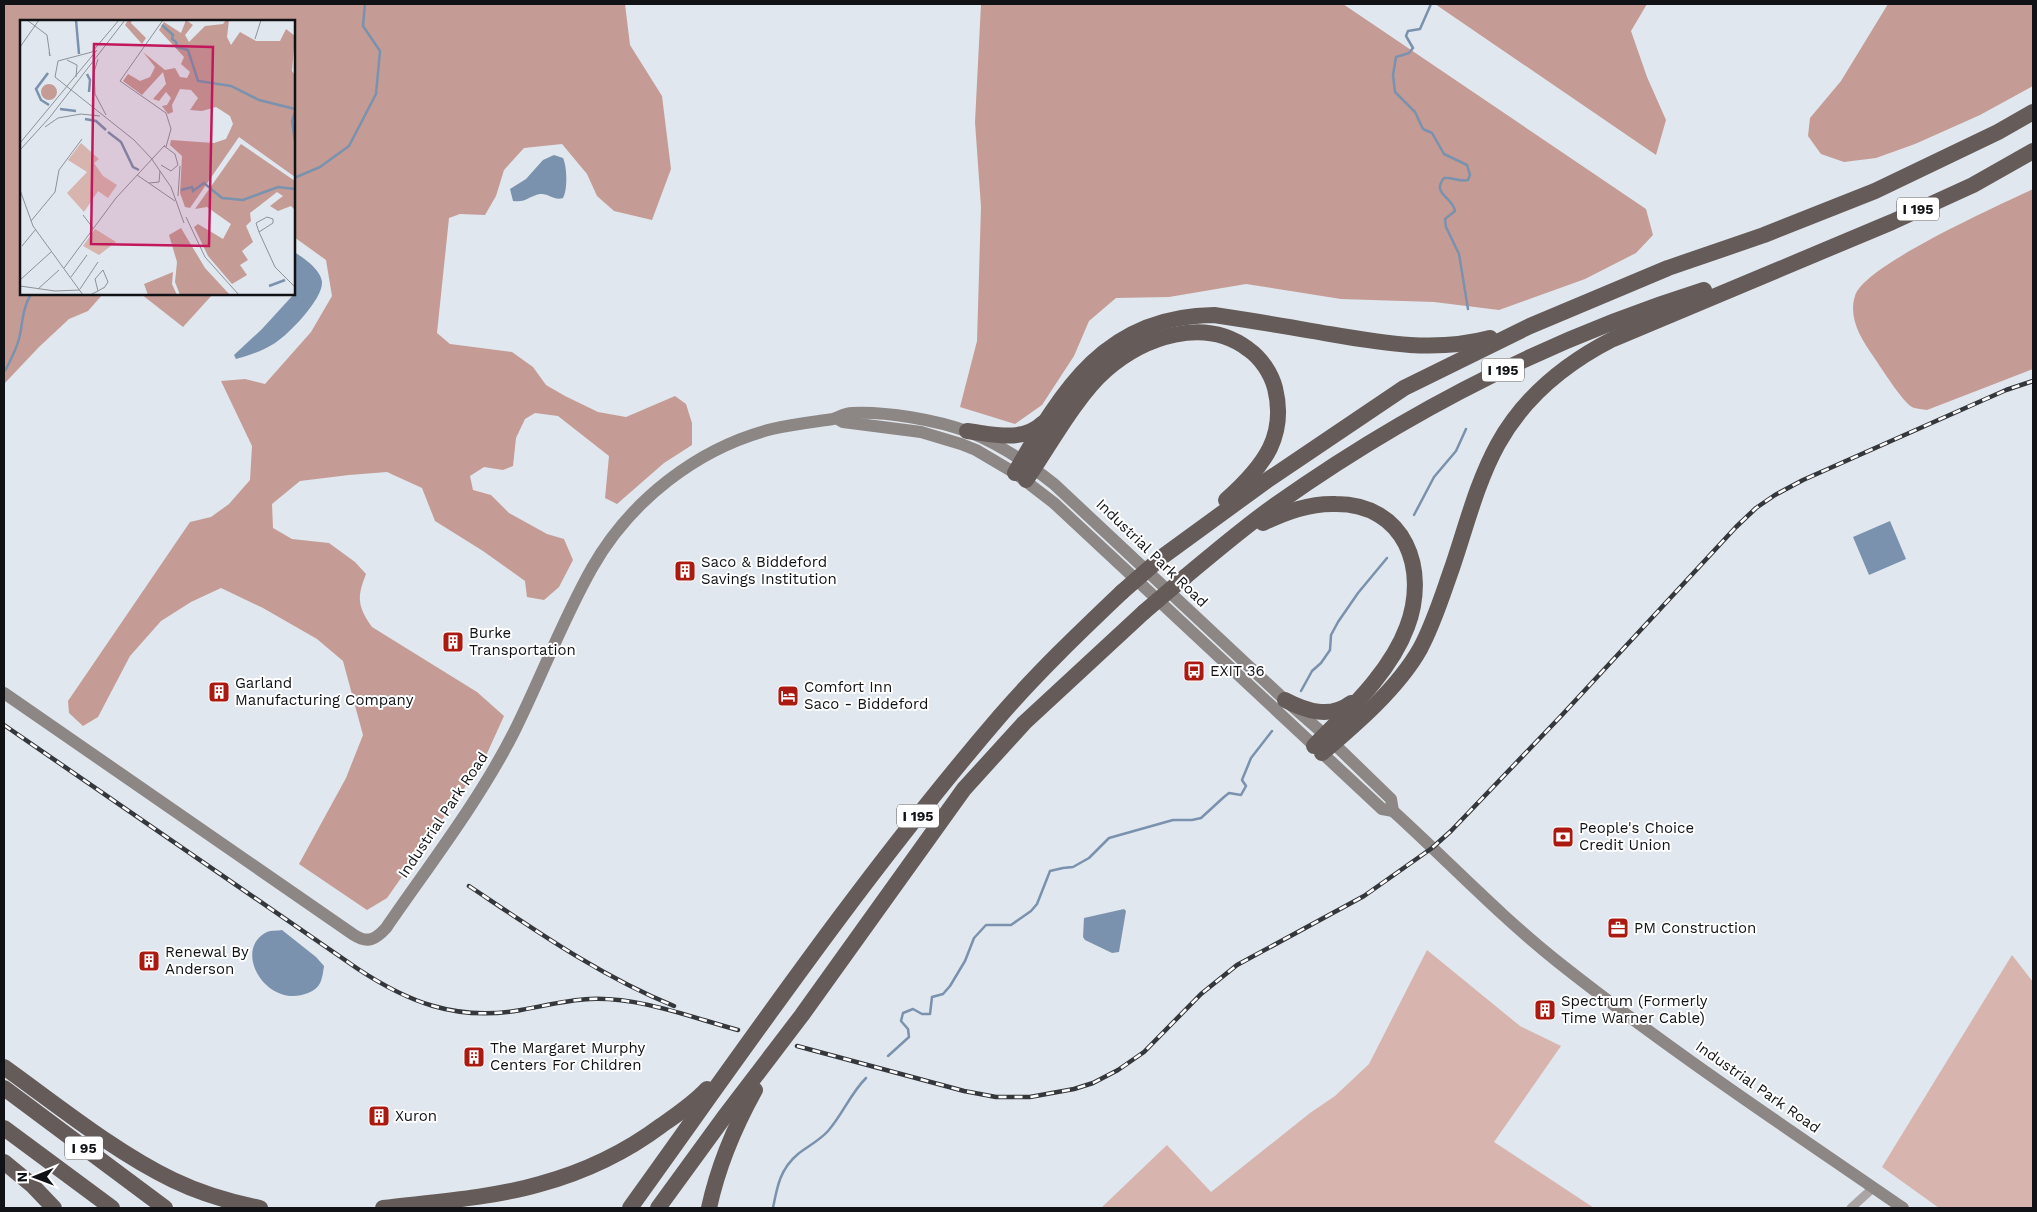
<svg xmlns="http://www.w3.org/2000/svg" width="2037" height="1212" font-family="'Work Sans',sans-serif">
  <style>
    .green { fill: #d7b4ae }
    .forest { fill: #c49c95 }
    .water { fill: #7a92ad }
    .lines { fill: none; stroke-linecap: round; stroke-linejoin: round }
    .stream { stroke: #7a92ad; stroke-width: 2.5 }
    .street { stroke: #aaa5a4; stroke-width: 9 }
    .secondary { stroke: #8c8684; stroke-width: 12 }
    .highway { stroke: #655c5a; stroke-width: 16 }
    .rail-casing { stroke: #34373b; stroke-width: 4.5 }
    .rail { stroke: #fff; stroke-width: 2.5; stroke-dasharray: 8; stroke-linecap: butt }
    .highway-bridge { stroke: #655c5a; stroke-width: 16 }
    .labels { text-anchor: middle; stroke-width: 4; stroke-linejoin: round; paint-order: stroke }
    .shield { fill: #fff; stroke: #58595b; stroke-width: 1 }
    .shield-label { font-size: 14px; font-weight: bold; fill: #101215 }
    .street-label { font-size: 15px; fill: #101215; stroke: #fff }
    .poi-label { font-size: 15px; fill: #101215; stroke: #fff; text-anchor: start }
    .inset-river { fill: none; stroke: #7a92ad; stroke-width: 2.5 }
    .inset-road { fill: none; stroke: #8d9297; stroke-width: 1 }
    .view { fill: #c2185b; fill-opacity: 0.15; stroke: #c2185b; stroke-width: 2.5 }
    .inset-edge { fill: none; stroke: #101215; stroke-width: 2.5 }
  </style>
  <rect width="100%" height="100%" fill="#e0e7ee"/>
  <g class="green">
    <polygon points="1427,950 1520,1026 1561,1046 1494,1142 1594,1208 1101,1208 1167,1145 1211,1192 1310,1113 1335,1096 1369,1064"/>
    <polygon points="2012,955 2033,982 2033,1208 1939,1208 1882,1167"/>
  </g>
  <g class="forest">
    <path d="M4,4H625L630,45L662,96L671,169L652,220L614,211L597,196L587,174L562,144L524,148L504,170L496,196L485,215L460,214L449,218L437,333L450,344L512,352L533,367L546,385L565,396L598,412L626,417L675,396L686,404L692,423V445L664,463L617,504L605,498L609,456L558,416L535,413L525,419L516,438L513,466L503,470L484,467L470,476L473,490L491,495L509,513L547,534L564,539L573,560L559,587L544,600L527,597L525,581L483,551L435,521L422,488L387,472L349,475L300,481L272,504L273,528L292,539L329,543L355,562L366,574C357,597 357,606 372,627L477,692L504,716L484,760L387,898L367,910L299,864L346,778L363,735L343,661L317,639L263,608L221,588L191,602L161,621L130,656L98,717L83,726L69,713L68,701L190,522L211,517L229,504L250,480L252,446L221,381L245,379L265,384L311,332L332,296L326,260L294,237V21H21V294H103L88,311L69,319L39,347L4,384Z"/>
    <polygon points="981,4 1343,4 1646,209 1653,235 1636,253 1585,279 1499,310 1434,302 1341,299 1246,284 1169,297 1116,298 1089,321 1074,356 1042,405 1015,424 960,407 977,341 981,207 975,122"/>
    <polygon points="1435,4 1647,4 1631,31 1647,77 1666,120 1656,155"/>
    <polygon points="1888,4 2033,4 2033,86 1980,115 1915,144 1876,158 1844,162 1821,154 1808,136 1810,118 1841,81"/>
    <path d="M2033,189V369L1927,410C1923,409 1916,409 1912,407C1901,400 1881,367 1873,356C1861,338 1848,318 1855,296C1864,265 2000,205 2033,189Z"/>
    <polygon points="141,294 213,294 183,327"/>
  </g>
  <g class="water">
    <path d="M554,155L563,158C567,166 568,190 563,198C554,201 549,193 540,194C529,196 526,203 513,201L510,189L526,179L543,160Z"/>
    <path d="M294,252C304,258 321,270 322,282C323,299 289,334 275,343C263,351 250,355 236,359L234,355L262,329L294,294Z"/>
    <polygon points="1890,521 1906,559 1869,575 1853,537"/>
    <polygon points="1124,909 1126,911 1119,952 1112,953 1085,940 1083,937 1084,918"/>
    <path d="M282,930L316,957L324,966C322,980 321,988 308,993C267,1010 231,950 267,932C271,930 278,931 282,930Z"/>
  </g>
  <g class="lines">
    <g class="stream">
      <path d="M1431,4L1420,29L1408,31L1406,36L1413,48L1409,53L1396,57L1393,75L1395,92L1415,112L1423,129L1432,133L1444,154L1467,165L1470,175L1468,180C1459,182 1453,177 1444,178C1431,194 1453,197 1455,211L1445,219L1446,227L1459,254L1468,309"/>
      <polyline points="294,178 320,167 349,146 376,94 380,51 363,26 365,4"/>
      <path d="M4,371L6,369C11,359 16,350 19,339C23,323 22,309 31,294"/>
      <polyline points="1414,515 1434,477 1456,451 1466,429"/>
      <polyline points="1301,691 1312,671 1321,663 1330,650 1331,635 1338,622 1358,593 1387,558"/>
      <polyline points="888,1056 909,1037 908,1029 901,1021 903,1013 913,1009 922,1014 930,1014 932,997 943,994 950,986 965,961 974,938 986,925 1011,925 1031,911 1037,904 1050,871 1063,868 1073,867 1089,858 1109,838 1173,820 1192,820 1201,818 1224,797 1229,793 1241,795 1246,786 1242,780 1251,758 1272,731"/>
      <path d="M773,1208C777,1187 780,1169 798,1154C808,1146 819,1141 828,1131C843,1114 850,1094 866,1078"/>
    </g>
    <polyline class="street" points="1851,1208 1873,1188"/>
    <g class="secondary">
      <path d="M836,418L843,422L921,432L961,444L976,450L1015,473L1054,503L1382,809L1393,811C1448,861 1500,916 1558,962C1669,1050 1787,1128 1903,1208"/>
      <path d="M4,693L354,935C368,944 376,939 386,928C430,864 479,801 514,732C541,678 562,621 592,568C630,501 697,448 772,429C793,424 813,422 833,419C840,417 845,413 851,413C885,411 937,420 969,432C999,444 1029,464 1054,484L1285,700L1325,735L1391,799L1393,811"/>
    </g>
    <g class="highway">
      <path d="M967,431C993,434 1022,443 1043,423"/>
      <path d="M1015,473C1063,389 1106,316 1214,315C1247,320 1279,325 1312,331C1372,341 1430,354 1490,338"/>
      <path d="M1026,480C1048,448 1077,395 1106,370C1144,337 1204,316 1248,349C1261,358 1271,373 1275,388C1280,408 1279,429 1270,448C1260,468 1243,485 1226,500"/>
      <path d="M1263,523C1286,512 1310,503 1336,504C1405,504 1429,569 1407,627C1390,673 1348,711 1314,746"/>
      <polyline points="1162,557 1269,479 1404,388 1530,326 1668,268 1764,235 1875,191 1998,132 2033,112"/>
      <path d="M1185,577C1214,553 1243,528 1274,506C1405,413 1551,338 1704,290"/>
      <path d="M1285,700C1306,711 1330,719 1351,703"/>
      <path d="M1322,753C1356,724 1398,688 1420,649C1434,623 1442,596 1452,568C1466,527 1477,482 1498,444C1524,397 1566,363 1613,339L1892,222L1973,185L2033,151"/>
      <path d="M4,1067C57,1105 115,1152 173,1180C200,1193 230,1202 260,1208"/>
      <polyline points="4,1088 165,1208"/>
      <polyline points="4,1128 112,1208"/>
      <polyline points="4,1162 32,1185 54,1208"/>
      <path d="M383,1208C433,1202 492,1198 540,1184C584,1172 626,1152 662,1125C678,1114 694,1103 707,1089"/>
      <path d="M630,1208C750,1041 866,872 1000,716C1038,672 1080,632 1122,592"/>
      <polyline points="658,1208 725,1116 802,1015 964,789 1024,723 1144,612"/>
      <path d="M709,1208C718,1166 734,1128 755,1090"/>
    </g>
    <g class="rail-casing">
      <g id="rail">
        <path d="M4,725L358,969C408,1002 454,1020 515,1011C540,1007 565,1000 590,999C640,997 690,1017 738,1030"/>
        <path d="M469,886C535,930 600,976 674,1006"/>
        <polyline points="797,1046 964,1091 996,1097 1030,1097 1074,1089 1093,1083 1118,1070 1144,1052 1201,994 1237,965 1364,896 1432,848 1451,831 1562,715 1736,527 1756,508 1775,495 1803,480 2006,390 2033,381"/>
      </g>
    </g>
    <use href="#rail" class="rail"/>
    <g class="highway-bridge">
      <polyline points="1122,592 1162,557"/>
      <polyline points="1144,612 1185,577"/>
    </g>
  </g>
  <defs>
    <g id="building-square" transform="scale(1.125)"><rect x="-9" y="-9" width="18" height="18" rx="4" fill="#ab1a11" stroke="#fff"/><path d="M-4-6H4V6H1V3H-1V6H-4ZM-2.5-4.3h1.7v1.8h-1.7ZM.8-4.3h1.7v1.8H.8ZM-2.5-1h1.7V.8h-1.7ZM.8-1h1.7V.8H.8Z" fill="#fff"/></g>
    <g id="bus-square" transform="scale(1.125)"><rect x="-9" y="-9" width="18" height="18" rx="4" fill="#ab1a11" stroke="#fff"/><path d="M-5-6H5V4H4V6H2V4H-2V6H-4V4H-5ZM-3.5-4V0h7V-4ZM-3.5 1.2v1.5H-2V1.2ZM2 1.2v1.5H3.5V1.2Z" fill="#fff"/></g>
    <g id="hotel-square" transform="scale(1.125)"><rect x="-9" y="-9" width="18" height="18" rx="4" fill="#ab1a11" stroke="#fff"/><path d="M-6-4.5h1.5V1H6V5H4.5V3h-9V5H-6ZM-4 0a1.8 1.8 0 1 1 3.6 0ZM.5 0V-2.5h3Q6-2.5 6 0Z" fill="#fff"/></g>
    <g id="bank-square" transform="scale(1.125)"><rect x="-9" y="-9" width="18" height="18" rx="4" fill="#ab1a11" stroke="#fff"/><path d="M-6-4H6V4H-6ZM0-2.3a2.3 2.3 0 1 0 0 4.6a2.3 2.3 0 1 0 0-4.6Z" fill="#fff"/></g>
    <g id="office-square" transform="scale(1.125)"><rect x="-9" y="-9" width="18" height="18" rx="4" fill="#ab1a11" stroke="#fff"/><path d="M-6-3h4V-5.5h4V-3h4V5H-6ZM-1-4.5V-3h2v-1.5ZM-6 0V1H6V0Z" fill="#fff"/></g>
  </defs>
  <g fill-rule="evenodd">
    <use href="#building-square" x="685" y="571"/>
    <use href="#building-square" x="453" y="642"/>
    <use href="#bus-square" x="1194" y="671"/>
    <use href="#building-square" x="219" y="692"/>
    <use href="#hotel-square" x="788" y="696"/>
    <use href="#bank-square" x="1563" y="837"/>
    <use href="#office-square" x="1618" y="928"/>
    <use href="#building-square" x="149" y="961"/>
    <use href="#building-square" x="1545" y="1010"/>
    <use href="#building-square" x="474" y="1057"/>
    <use href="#building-square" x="379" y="1116"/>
  </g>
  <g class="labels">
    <g class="shield">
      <rect x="1897" y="197.5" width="42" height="23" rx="4"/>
      <rect x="1482" y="358.5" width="42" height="23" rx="4"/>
      <rect x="897" y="804.5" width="42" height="23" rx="4"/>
      <rect x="65" y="1136.5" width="38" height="23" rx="4"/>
    </g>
    <g class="shield-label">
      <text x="1918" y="214">I 195</text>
      <text x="1503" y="375">I 195</text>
      <text x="918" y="821">I 195</text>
      <text x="84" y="1153">I 95</text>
    </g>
    <g class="street-label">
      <text transform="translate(1152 553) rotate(44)" y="5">Industrial Park Road</text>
      <text transform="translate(443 815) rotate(-56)" y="5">Industrial Park Road</text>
      <text transform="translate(1758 1087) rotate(35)" y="5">Industrial Park Road</text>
    </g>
    <g class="poi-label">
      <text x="701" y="567">Saco &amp; Biddeford<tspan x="701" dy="17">Savings Institution</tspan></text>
      <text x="469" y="638">Burke<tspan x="469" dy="17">Transportation</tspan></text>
      <text x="1210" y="676">EXIT 36</text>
      <text x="235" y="688">Garland<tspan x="235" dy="17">Manufacturing Company</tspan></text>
      <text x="804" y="692">Comfort Inn<tspan x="804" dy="17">Saco - Biddeford</tspan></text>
      <text x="1579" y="833">People's Choice<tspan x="1579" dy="17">Credit Union</tspan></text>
      <text x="1634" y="933">PM Construction</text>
      <text x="165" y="957">Renewal By<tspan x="165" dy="17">Anderson</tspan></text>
      <text x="1561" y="1006">Spectrum (Formerly<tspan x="1561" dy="17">Time Warner Cable)</tspan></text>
      <text x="490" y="1053">The Margaret Murphy<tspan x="490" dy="17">Centers For Children</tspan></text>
      <text x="395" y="1121">Xuron</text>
    </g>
  </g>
  <g transform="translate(20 20)">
    <rect width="275" height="275" fill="#e0e7ee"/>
    <path d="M61,123L79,139L74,143L83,156L97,165L88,178L78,171L64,192L47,173L67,152L48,140ZM75,209L96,222L79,235L63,226Z" fill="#d7b4ae"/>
    <path d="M108,0H112L111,3L126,18L122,24L105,5ZM166,0L173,5L165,15L169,22L185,6L203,4L206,0H209L207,17L211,25L220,12L236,21H260L266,9L275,16L272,51L275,55V157L219,117L170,188L165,187L160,173L162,136L150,125L151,120L194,123L206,119L213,104L210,96L196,87L182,91L170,90L178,78L171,70L160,69L152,85L153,92L148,94L142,86L147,85L151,78L146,72L139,81L133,79L146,64L143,52L122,75L103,61L108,54L120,61L130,57L135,47L123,32L145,50L155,48L160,57L167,58L170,52L161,44L164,37L139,10L144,2L161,13ZM21 72a8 8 0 1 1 16 0a8 8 0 1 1-16 0ZM221,124L275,161V190L271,186L258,191L250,186L263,176L257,172L230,193L231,201L226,206L233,222L222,231L228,240L220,245L227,255L212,264L188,236L174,207L178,204L203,219L211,204L187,187L175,189ZM161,208L185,248L210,275H160L155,262L157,242L149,215ZM153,252L152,264L157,275H128L124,264Z" fill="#c49c95"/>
    <path class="inset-river" d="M56,0L59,34M142,5L153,15L152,19L156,22L157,27L168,30L178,61L211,66L239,80L275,89M28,53L16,69L21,80L29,85M67,54L70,60L69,72M40,89L56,91M275,92L272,101L275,121M65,99L76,101L86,110M88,112L101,122L113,147L119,150M161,170L172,167L173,171L184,163L202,178L223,180L258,167L275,169M249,266L265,260"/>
    <path class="inset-road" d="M7,0L27,15L30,36L29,32M99,0L72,32L38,41L35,57L114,120L131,138L151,167L164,203M143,0L100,61L146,93L151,109L146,127M235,19L241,0M0,27L19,0M78,39L74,52L75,74L86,95M47,40L57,45L56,57M25,107L38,98L61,94L80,96M0,123L77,30M0,130L30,97L105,0M141,145L151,151L158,145L155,134L144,126M117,155L155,181M129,163L139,162L140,151M0,170L13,206L63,275M158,176L160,146M63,195L73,208M166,197L185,237L219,275M247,197L253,199V203L239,212L236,203ZM11,201L35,172L39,150L62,119M239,212L255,247L275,267M2,226L16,209M44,248L96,178L145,125M51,257L67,235M0,260L31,232M0,266L35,271L60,270M18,269L39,250M60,269L78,242M70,275L78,271L83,268H84L88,262L83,250L75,259L78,271"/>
    <path class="view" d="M74,24L193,27L189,226L71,224Z"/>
    <rect width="275" height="275" class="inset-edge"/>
  </g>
  <rect width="2037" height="1212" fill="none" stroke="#101215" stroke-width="10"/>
  <g transform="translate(35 1177) rotate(269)" stroke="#ffffff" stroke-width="4" paint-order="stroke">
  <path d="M0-4L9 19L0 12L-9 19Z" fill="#101215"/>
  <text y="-8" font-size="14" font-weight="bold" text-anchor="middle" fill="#101215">N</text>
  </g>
</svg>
